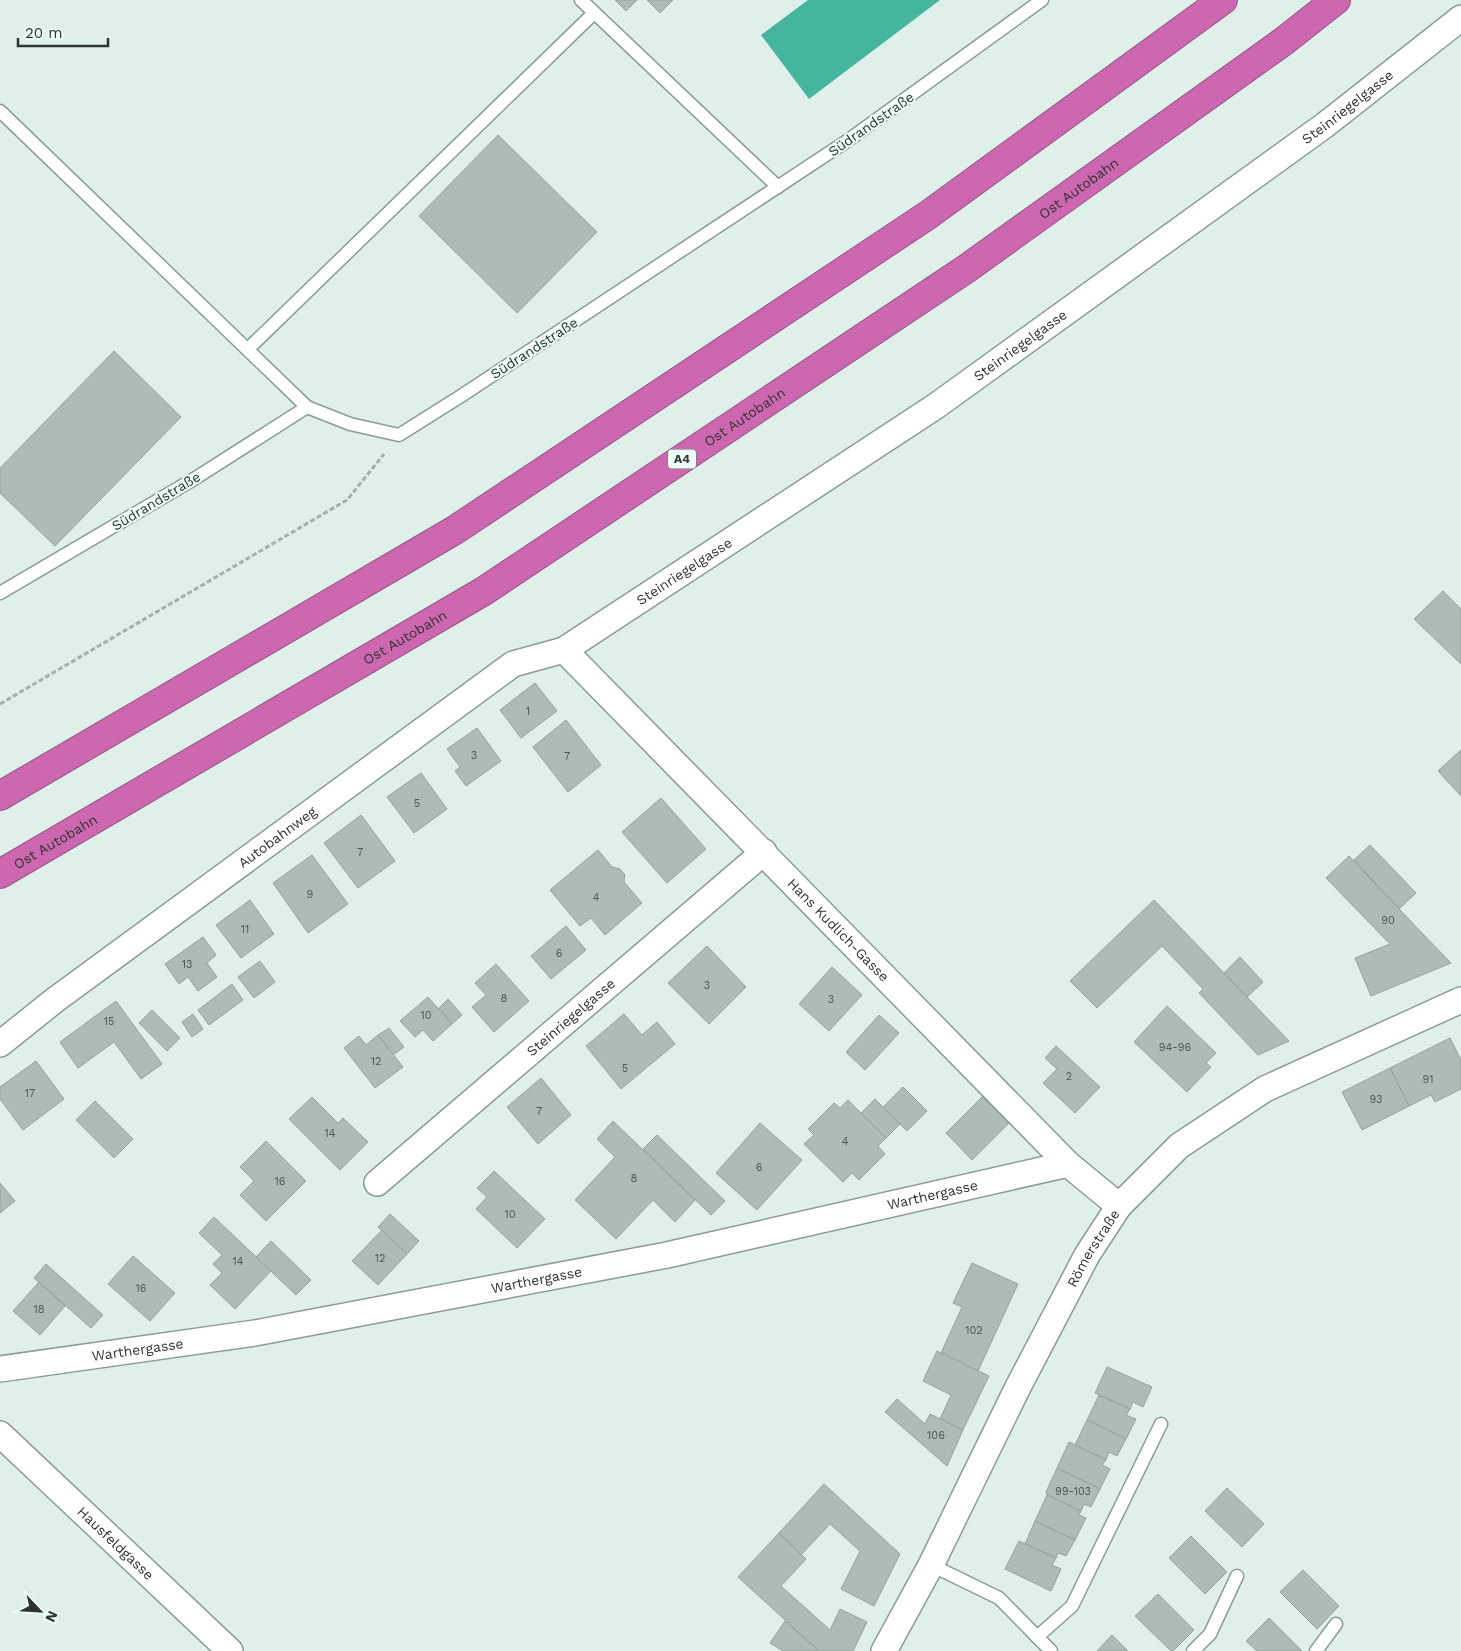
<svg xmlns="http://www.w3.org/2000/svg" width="1461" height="1651" font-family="'Work Sans',sans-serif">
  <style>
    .water { fill: #46b59d }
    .building { fill: #acbcb7; stroke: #93a39e }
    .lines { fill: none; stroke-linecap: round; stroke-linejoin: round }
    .service-casing { stroke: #8b9b96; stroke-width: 15 }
    .minor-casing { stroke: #8b9b96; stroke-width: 28 }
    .motorway-casing { stroke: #955684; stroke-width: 30 }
    .path { stroke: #a3b0ac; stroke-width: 3; stroke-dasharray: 5 2.5; stroke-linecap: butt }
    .service { stroke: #fff; stroke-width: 12 }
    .minor { stroke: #fff; stroke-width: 25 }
    .motorway { stroke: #cd68b0; stroke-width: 28 }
    .labels { text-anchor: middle; stroke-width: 4; stroke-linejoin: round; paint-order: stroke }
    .number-label { font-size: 11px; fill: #4e5653 }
    .shield { fill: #ecfdf8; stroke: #67706d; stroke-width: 1 }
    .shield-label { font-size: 12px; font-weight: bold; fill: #2e3432 }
    .street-label { font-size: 14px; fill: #2e3432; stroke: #ecfdf8 }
  </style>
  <rect width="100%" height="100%" fill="#dfefea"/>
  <polygon class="water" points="808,0 940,0 809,99 761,35"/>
  <g class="building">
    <polygon points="615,0 637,0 626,11"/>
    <polygon points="647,0 673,0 660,13"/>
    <polygon points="498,135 597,232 517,313 419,216"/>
    <polygon points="114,351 181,417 55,546 0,493 0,468"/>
    <polygon points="1443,591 1461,609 1461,664 1414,619"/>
    <polygon points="535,683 557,711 521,738 500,710"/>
    <polygon points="566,720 601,765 568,792 533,747"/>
    <polygon points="477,728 501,761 466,786 455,771 460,767 447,749"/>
    <polygon points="1461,750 1461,796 1438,771"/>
    <polygon points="421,773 447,809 414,833 387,797"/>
    <polygon points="661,798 706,849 667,883 622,832"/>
    <polygon points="361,815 395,861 358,888 324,843"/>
    <polygon points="1370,845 1416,893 1399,909 1354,860"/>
    <polygon points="598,850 612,867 620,869 625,875 624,882 642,903 605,935 591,918 580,926 550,890"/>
    <polygon points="312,855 348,904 308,933 273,883"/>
    <polygon points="1349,856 1420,931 1451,963 1371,996 1355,958 1390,944 1326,878"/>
    <polygon points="250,900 274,934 241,958 216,925"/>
    <polygon points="1154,900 1224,973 1289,1041 1258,1055 1199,993 1203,989 1162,946 1097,1008 1070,981"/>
    <polygon points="566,926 586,950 551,979 531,956"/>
    <polygon points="203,937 216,955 207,963 217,977 198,991 188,977 179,984 165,964"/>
    <polygon points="707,946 746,987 709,1024 668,983"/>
    <polygon points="1240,957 1263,982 1247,997 1224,973"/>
    <polygon points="260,961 275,982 254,998 238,977"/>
    <polygon points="496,964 529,1001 494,1032 472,1007 486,995 475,983"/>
    <polygon points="832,967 862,995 829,1031 799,1004"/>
    <polygon points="232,984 243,1000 209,1025 198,1010"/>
    <polygon points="428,997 452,1024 433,1041 423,1030 415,1037 400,1021"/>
    <polygon points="448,999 462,1015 452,1024 439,1008"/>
    <polygon points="116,1001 162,1064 141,1079 114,1042 78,1068 60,1042"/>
    <polygon points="1167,1006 1216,1053 1206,1063 1211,1067 1187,1092 1134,1042"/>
    <polygon points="152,1010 180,1038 167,1051 139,1023"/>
    <polygon points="193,1014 203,1029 192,1037 182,1022"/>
    <polygon points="624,1014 642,1035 657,1022 675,1044 621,1089 586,1046"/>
    <polygon points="879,1015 899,1033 865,1070 846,1052"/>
    <polygon points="389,1028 404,1047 393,1055 378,1035"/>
    <polygon points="378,1035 403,1067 375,1088 344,1048 359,1036 366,1045"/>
    <polygon points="1450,1038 1461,1060 1461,1089 1435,1102 1431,1095 1409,1106 1390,1068"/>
    <polygon points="1056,1046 1100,1087 1075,1113 1043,1083 1057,1069 1045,1058"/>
    <polygon points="36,1061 64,1099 23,1130 0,1099 0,1087"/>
    <polygon points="1390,1068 1409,1106 1362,1130 1342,1092"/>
    <polygon points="541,1078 571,1115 538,1144 507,1107"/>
    <polygon points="903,1087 927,1111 907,1131 883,1107"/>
    <polygon points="986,1093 1012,1120 972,1160 946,1133"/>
    <polygon points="312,1097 338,1123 343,1118 368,1142 340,1170 289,1119"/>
    <polygon points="875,1099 900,1124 886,1138 861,1113"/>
    <polygon points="848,1100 886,1138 878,1146 885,1154 859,1180 852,1173 843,1182 804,1144 814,1135 808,1129 834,1103 840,1108"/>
    <polygon points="95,1101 133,1139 114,1158 76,1120"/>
    <polygon points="613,1121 695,1200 675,1222 653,1200 616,1239 575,1200 615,1157 597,1139"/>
    <polygon points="760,1123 802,1160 757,1210 716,1173"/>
    <polygon points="657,1135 725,1201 711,1215 643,1149"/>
    <polygon points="266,1141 306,1181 266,1221 240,1195 254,1181 240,1167"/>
    <polygon points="494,1171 545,1219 517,1248 476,1209 487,1197 477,1188"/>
    <polygon points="0,1183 15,1201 0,1213"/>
    <polygon points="390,1214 419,1241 407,1254 378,1227"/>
    <polygon points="214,1217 271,1271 235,1309 210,1285 222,1273 213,1264 222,1255 199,1233"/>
    <polygon points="382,1230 407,1254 378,1285 352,1261"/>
    <polygon points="271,1241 311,1280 296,1295 256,1257"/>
    <polygon points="133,1256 175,1293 150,1321 108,1284"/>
    <polygon points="972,1263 1018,1284 978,1371 941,1353 962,1307 953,1303"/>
    <polygon points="46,1264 103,1315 91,1328 34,1278"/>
    <polygon points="39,1282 65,1306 40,1335 13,1311"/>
    <polygon points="937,1351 989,1376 963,1430 940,1419 951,1395 923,1381"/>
    <polygon points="1107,1367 1152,1387 1143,1407 1133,1402 1130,1409 1095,1393"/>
    <polygon points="1099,1395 1130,1409 1126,1415 1136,1419 1126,1439 1087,1420"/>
    <polygon points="897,1399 925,1424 930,1414 963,1430 947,1466 885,1412"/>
    <polygon points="1087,1420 1126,1439 1117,1456 1109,1452 1106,1460 1075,1445"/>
    <polygon points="1069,1442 1106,1460 1102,1465 1110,1469 1100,1489 1057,1468"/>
    <polygon points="1057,1468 1100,1489 1091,1507 1084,1504 1081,1511 1047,1495 1046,1492"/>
    <polygon points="824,1484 900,1554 874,1606 841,1589 860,1551 830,1524 801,1555 779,1533"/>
    <polygon points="1227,1488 1264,1524 1242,1547 1205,1511"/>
    <polygon points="1047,1495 1081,1511 1079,1515 1086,1518 1075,1540 1035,1521"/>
    <polygon points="1035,1521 1075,1540 1066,1556 1058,1553 1056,1558 1025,1544"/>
    <polygon points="779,1533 806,1559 781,1586 830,1630 840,1609 867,1622 853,1651 819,1651 738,1577"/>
    <polygon points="1191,1536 1227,1572 1205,1594 1169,1558"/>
    <polygon points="1019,1541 1056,1558 1052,1565 1061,1569 1051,1591 1005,1569"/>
    <polygon points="1303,1570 1339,1606 1317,1629 1280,1592"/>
    <polygon points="1158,1594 1194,1630 1173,1651 1171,1651 1135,1616"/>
    <polygon points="1269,1618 1302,1651 1257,1651 1246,1641"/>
    <polygon points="785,1621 819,1651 783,1651 770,1643"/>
    <polygon points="1112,1635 1128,1651 1097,1651"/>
  </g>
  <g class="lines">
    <g class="service-casing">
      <g id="service">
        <polyline points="581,0 778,187"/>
        <polyline points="0,111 307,407"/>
        <polyline points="248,349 594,13"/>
        <polyline points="0,593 194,479 307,407 350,424 399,435 461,396 847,141 1042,0"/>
        <polyline points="931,1565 999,1598 1051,1651"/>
        <polyline points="1037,1637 1072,1606 1161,1424"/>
        <polyline points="1193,1651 1210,1634 1237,1576"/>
        <polyline points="1316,1651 1336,1624"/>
      </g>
    </g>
    <g class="minor-casing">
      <g id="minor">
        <path id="s1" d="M564,650L1068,1164L1119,1206"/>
        <path id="s2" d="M0,1044L55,1000L513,664L564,650L936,406L1325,125L1461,18"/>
        <path id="s3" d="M377,1183L764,852"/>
        <path id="s4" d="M0,1369L255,1333L667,1255L1068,1164"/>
        <path id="s5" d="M0,1434L230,1651"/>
        <path id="s6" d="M884,1651L931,1565L1017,1389L1087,1255L1119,1206L1179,1146L1265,1089L1461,1000"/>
      </g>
    </g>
    <g class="motorway-casing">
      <g id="motorway">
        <polyline points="0,796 455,530 928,215 1223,0"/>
        <path id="s7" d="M0,874L484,591L966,269L1284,41L1336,0"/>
      </g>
    </g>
    <polyline class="path" points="0,704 347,500 384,454"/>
    <use href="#service" class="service"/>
    <use href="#minor" class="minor"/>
    <use href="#motorway" class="motorway"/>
  </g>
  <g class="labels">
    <g class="number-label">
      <text x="528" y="715">1</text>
      <text x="474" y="759">3</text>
      <text x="567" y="760">7</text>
      <text x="417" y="807">5</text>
      <text x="360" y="856">7</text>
      <text x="310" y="898">9</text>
      <text x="596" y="901">4</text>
      <text x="1388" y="924">90</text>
      <text x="245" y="933">11</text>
      <text x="559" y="957">6</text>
      <text x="187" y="968">13</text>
      <text x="707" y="989">3</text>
      <text x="504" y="1002">8</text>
      <text x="831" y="1003">3</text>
      <text x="426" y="1019">10</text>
      <text x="109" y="1025">15</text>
      <text x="1175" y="1051">94-96</text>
      <text x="376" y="1065">12</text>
      <text x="625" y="1072">5</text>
      <text x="1069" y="1080">2</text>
      <text x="1428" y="1083">91</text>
      <text x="30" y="1097">17</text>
      <text x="1376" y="1103">93</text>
      <text x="539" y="1115">7</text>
      <text x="330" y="1137">14</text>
      <text x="845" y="1145">4</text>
      <text x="759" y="1171">6</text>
      <text x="634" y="1182">8</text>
      <text x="280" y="1185">16</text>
      <text x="510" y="1218">10</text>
      <text x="380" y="1262">12</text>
      <text x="238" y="1265">14</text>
      <text x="141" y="1292">16</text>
      <text x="39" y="1313">18</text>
      <text x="974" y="1334">102</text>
      <text x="936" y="1439">106</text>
      <text x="1073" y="1495">99-103</text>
    </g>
    <rect class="shield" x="668" y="449.5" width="28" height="19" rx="4"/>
    <g class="shield-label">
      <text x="682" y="463">A4</text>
    </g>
    <g class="street-label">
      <text dy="5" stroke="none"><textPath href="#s2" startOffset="1645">Steinriegelgasse</textPath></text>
      <text transform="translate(871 124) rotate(-35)" y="5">Südrandstraße</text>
      <text dy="5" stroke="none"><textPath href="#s7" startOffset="1279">Ost Autobahn</textPath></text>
      <text dy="5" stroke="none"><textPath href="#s2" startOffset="1240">Steinriegelgasse</textPath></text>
      <text transform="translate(534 348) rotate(-33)" y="5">Südrandstraße</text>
      <text dy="5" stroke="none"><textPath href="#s7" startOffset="874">Ost Autobahn</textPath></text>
      <text transform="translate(156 501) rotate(-31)" y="5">Südrandstraße</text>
      <text dy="5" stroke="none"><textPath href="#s2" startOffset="835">Steinriegelgasse</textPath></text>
      <text dy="5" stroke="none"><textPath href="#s7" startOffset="469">Ost Autobahn</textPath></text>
      <text dy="5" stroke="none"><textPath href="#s2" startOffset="346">Autobahnweg</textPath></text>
      <text dy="5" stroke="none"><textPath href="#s7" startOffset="64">Ost Autobahn</textPath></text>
      <text dy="5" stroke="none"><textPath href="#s1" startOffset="392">Hans Kudlich-Gasse</textPath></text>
      <text dy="5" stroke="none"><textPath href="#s3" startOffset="255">Steinriegelgasse</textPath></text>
      <text dy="5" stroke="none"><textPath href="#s4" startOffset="949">Warthergasse</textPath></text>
      <text dy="5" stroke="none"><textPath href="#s6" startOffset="454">Römerstraße</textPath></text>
      <text dy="5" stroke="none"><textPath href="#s4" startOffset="544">Warthergasse</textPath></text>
      <text dy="5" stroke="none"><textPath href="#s4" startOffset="139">Warthergasse</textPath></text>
      <text dy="5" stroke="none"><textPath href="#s5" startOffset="159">Hausfeldgasse</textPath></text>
    </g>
  </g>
  <g transform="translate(40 1611) rotate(115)" stroke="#ecfdf8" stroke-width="4" paint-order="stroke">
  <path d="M0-4L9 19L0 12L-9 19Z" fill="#2e3432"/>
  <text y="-8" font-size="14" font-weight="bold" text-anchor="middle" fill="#2e3432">N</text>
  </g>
  <path d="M18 38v8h90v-8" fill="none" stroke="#2e3432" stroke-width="2.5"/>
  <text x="25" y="38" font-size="15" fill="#2e3432" stroke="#ecfdf8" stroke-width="4" paint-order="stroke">20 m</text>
</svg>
